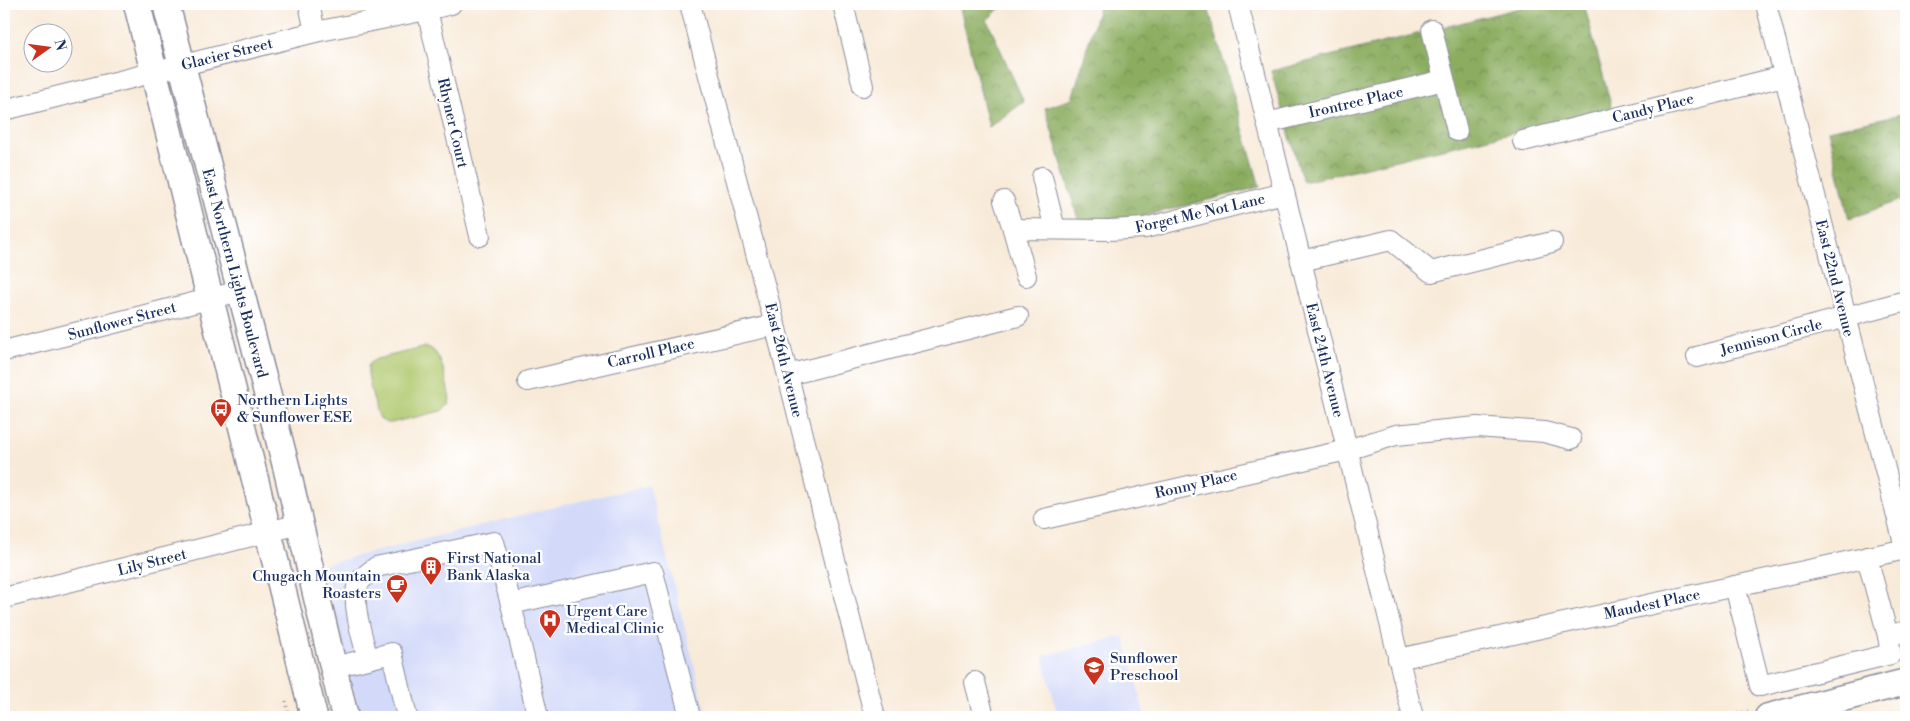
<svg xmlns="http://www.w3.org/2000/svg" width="1910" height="721" font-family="'Libre Bodoni',serif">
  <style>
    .built { fill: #d2d9f9 }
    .green { fill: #b0c96e; stroke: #667c66 }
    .forest { fill: url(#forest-crowns); stroke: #546e60 }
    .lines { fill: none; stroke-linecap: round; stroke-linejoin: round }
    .minor-casing { stroke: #8a8c9b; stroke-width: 22 }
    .major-casing { stroke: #8a8c9b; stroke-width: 29 }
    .path { stroke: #8a8c9b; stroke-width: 3; stroke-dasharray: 1 4; stroke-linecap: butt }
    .minor { stroke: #fff; stroke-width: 20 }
    .major { stroke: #fff; stroke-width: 26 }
    .labels { text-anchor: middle; stroke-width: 4.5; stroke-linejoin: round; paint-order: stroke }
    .street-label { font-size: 15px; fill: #1b2f5e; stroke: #fff }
    .poi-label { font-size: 15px; fill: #1b2f5e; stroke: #fff; text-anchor: start }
  </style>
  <defs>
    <pattern id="forest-crowns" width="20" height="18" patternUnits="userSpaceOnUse" patternTransform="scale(1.25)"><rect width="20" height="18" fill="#8cad61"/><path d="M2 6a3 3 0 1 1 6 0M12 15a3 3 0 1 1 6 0" fill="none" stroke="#728d53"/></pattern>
  </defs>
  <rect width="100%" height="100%" fill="#fff"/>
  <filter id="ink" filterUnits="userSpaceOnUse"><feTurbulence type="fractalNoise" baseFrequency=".02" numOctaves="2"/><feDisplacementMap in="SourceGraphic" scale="10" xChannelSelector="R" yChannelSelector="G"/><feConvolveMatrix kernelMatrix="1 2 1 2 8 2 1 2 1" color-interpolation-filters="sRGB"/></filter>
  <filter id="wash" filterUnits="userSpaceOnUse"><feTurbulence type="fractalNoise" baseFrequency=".0096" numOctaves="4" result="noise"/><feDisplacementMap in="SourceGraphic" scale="20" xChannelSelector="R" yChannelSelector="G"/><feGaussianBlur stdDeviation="1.12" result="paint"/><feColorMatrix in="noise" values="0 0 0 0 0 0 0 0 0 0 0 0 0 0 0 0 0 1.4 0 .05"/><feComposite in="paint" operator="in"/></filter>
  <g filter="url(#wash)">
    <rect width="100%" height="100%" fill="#f8ead8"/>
    <g class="built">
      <polygon points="649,485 707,717 360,717 321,565 550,508"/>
      <polygon points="1124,636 1145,717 1058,717 1043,656"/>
    </g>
    <path class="green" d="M426,347C443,349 446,384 450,399L448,405L441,411L391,423C386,423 383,422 380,418C376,412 366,373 368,366C370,362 373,361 377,359Z"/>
    <g class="forest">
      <polygon points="959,4 1004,4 987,20 1024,102 989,127"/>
      <polygon points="1100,4 1207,4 1260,187 1108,225 1078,219 1045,108 1072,99"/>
      <polygon points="1535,4 1584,4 1612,109 1303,182 1271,71"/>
      <polygon points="1906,113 1906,198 1849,219 1828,130"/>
    </g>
  </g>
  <g filter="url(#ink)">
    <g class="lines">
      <g class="minor-casing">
        <g id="minor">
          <polyline points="309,4 315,32"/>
          <polyline points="690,4 775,325 875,717"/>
          <polyline points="843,4 863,86"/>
          <polyline points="1238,4 1413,717"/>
          <polyline points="1766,4 1906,551"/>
          <polyline points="427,10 480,236"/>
          <polyline points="1432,30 1457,131"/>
          <polyline points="4,110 315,32 427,10 451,4"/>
          <polyline points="1267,123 1444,80"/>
          <polyline points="1523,141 1784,76"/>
          <polyline points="1042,177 1055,229"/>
          <polyline points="1004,201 1013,229"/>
          <polyline points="1301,261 1391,240 1431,272 1552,242"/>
          <polyline points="1026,276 1013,229 1109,230 1145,228 1284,193"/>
          <polyline points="4,351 240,291"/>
          <polyline points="1697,357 1906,301"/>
          <polyline points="788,375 1018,316"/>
          <polyline points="528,381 775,325"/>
          <polyline points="1044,519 1347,450 1396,435 1477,427 1544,432 1571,439"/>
          <polyline points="1867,557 1888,636"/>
          <polyline points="1735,586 1760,686 1891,654 1888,636 1906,631"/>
          <polyline points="4,598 300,524"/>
          <path d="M368,659C363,640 352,606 357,587C360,578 369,573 376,567L494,542L511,604"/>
          <polyline points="1398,659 1906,549"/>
          <polyline points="334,667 392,653 407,717"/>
          <polyline points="975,682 984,717"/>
          <polyline points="538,717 511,604 653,572 690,717"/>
        </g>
      </g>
      <g class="major-casing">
        <g id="major">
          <polyline points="137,4 314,717"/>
          <polyline points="166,4 286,466 345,717"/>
          <polyline points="1768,717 1906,682"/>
        </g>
      </g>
      <g class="path">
        <polyline points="286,701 289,717"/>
        <polyline points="1723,717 1748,711"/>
      </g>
      <use href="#minor" class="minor"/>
      <use href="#major" class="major"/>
    </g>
  </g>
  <defs>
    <g id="bus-pin" transform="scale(1.125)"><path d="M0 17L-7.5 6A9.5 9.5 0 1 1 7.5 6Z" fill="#c8321e" stroke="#fff"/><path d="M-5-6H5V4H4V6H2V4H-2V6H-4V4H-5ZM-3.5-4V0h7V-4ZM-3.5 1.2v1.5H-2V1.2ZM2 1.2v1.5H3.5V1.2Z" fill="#fff"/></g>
    <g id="building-pin" transform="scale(1.125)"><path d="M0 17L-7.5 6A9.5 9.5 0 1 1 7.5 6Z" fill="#c8321e" stroke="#fff"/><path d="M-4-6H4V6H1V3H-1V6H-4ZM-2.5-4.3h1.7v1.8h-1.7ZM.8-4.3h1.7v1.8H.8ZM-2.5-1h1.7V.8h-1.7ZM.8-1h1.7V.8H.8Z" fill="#fff"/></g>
    <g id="cafe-pin" transform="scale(1.125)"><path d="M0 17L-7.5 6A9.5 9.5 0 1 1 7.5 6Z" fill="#c8321e" stroke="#fff"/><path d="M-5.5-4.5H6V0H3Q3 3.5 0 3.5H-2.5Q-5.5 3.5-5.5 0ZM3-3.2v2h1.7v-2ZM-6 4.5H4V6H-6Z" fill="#fff"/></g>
    <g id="hospital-pin" transform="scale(1.125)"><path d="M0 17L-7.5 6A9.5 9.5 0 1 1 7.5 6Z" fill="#c8321e" stroke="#fff"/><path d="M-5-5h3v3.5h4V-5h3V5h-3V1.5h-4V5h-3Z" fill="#fff"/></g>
    <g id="school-pin" transform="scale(1.125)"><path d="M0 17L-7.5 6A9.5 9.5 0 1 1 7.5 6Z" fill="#c8321e" stroke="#fff"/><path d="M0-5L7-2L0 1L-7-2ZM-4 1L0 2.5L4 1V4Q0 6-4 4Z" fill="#fff"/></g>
  </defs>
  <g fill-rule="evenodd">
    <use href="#bus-pin" x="221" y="409"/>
    <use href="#building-pin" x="431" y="567"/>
    <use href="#cafe-pin" x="397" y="585"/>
    <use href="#hospital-pin" x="550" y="620"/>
    <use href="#school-pin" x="1094" y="667"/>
  </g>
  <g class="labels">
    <g class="street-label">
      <text transform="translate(227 54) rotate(-14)" y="5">Glacier Street</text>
      <text transform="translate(1356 102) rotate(-13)" y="5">Irontree Place</text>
      <text transform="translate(1653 108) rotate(-14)" y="5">Candy Place</text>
      <text transform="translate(453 123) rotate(77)" y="5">Rhyner Court</text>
      <text transform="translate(1200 213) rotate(-13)" y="5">Forget Me Not Lane</text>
      <text transform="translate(235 273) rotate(75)" y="5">East Northern Lights Boulevard</text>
      <text transform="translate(1835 278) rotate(76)" y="5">East 22nd Avenue</text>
      <text transform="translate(122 321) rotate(-15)" y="5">Sunflower Street</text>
      <text transform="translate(1771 337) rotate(-15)" y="5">Jennison Circle</text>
      <text transform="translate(651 353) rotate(-13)" y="5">Carroll Place</text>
      <text transform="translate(784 360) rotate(76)" y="5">East 26th Avenue</text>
      <text transform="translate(1325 360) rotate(76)" y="5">East 24th Avenue</text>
      <text transform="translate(1196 484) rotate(-13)" y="5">Ronny Place</text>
      <text transform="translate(152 562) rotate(-14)" y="5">Lily Street</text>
      <text transform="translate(1652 604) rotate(-12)" y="5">Maudest Place</text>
    </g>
    <g class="poi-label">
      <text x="237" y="405">Northern Lights<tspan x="237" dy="17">&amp; Sunflower ESE</tspan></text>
      <text x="447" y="563">First National<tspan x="447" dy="17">Bank Alaska</tspan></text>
      <text x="381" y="581" text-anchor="end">Chugach Mountain<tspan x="381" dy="17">Roasters</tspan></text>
      <text x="566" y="616">Urgent Care<tspan x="566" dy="17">Medical Clinic</tspan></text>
      <text x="1110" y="663">Sunflower<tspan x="1110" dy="17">Preschool</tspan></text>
    </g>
  </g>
  <rect width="1910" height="721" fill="none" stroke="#fff" stroke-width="20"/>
  <g transform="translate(48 48) rotate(76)"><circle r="24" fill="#ffffff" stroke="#a4acbf"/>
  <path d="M0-4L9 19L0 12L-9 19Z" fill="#c8321e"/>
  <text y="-8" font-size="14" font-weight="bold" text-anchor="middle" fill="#1b2f5e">N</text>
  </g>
</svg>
